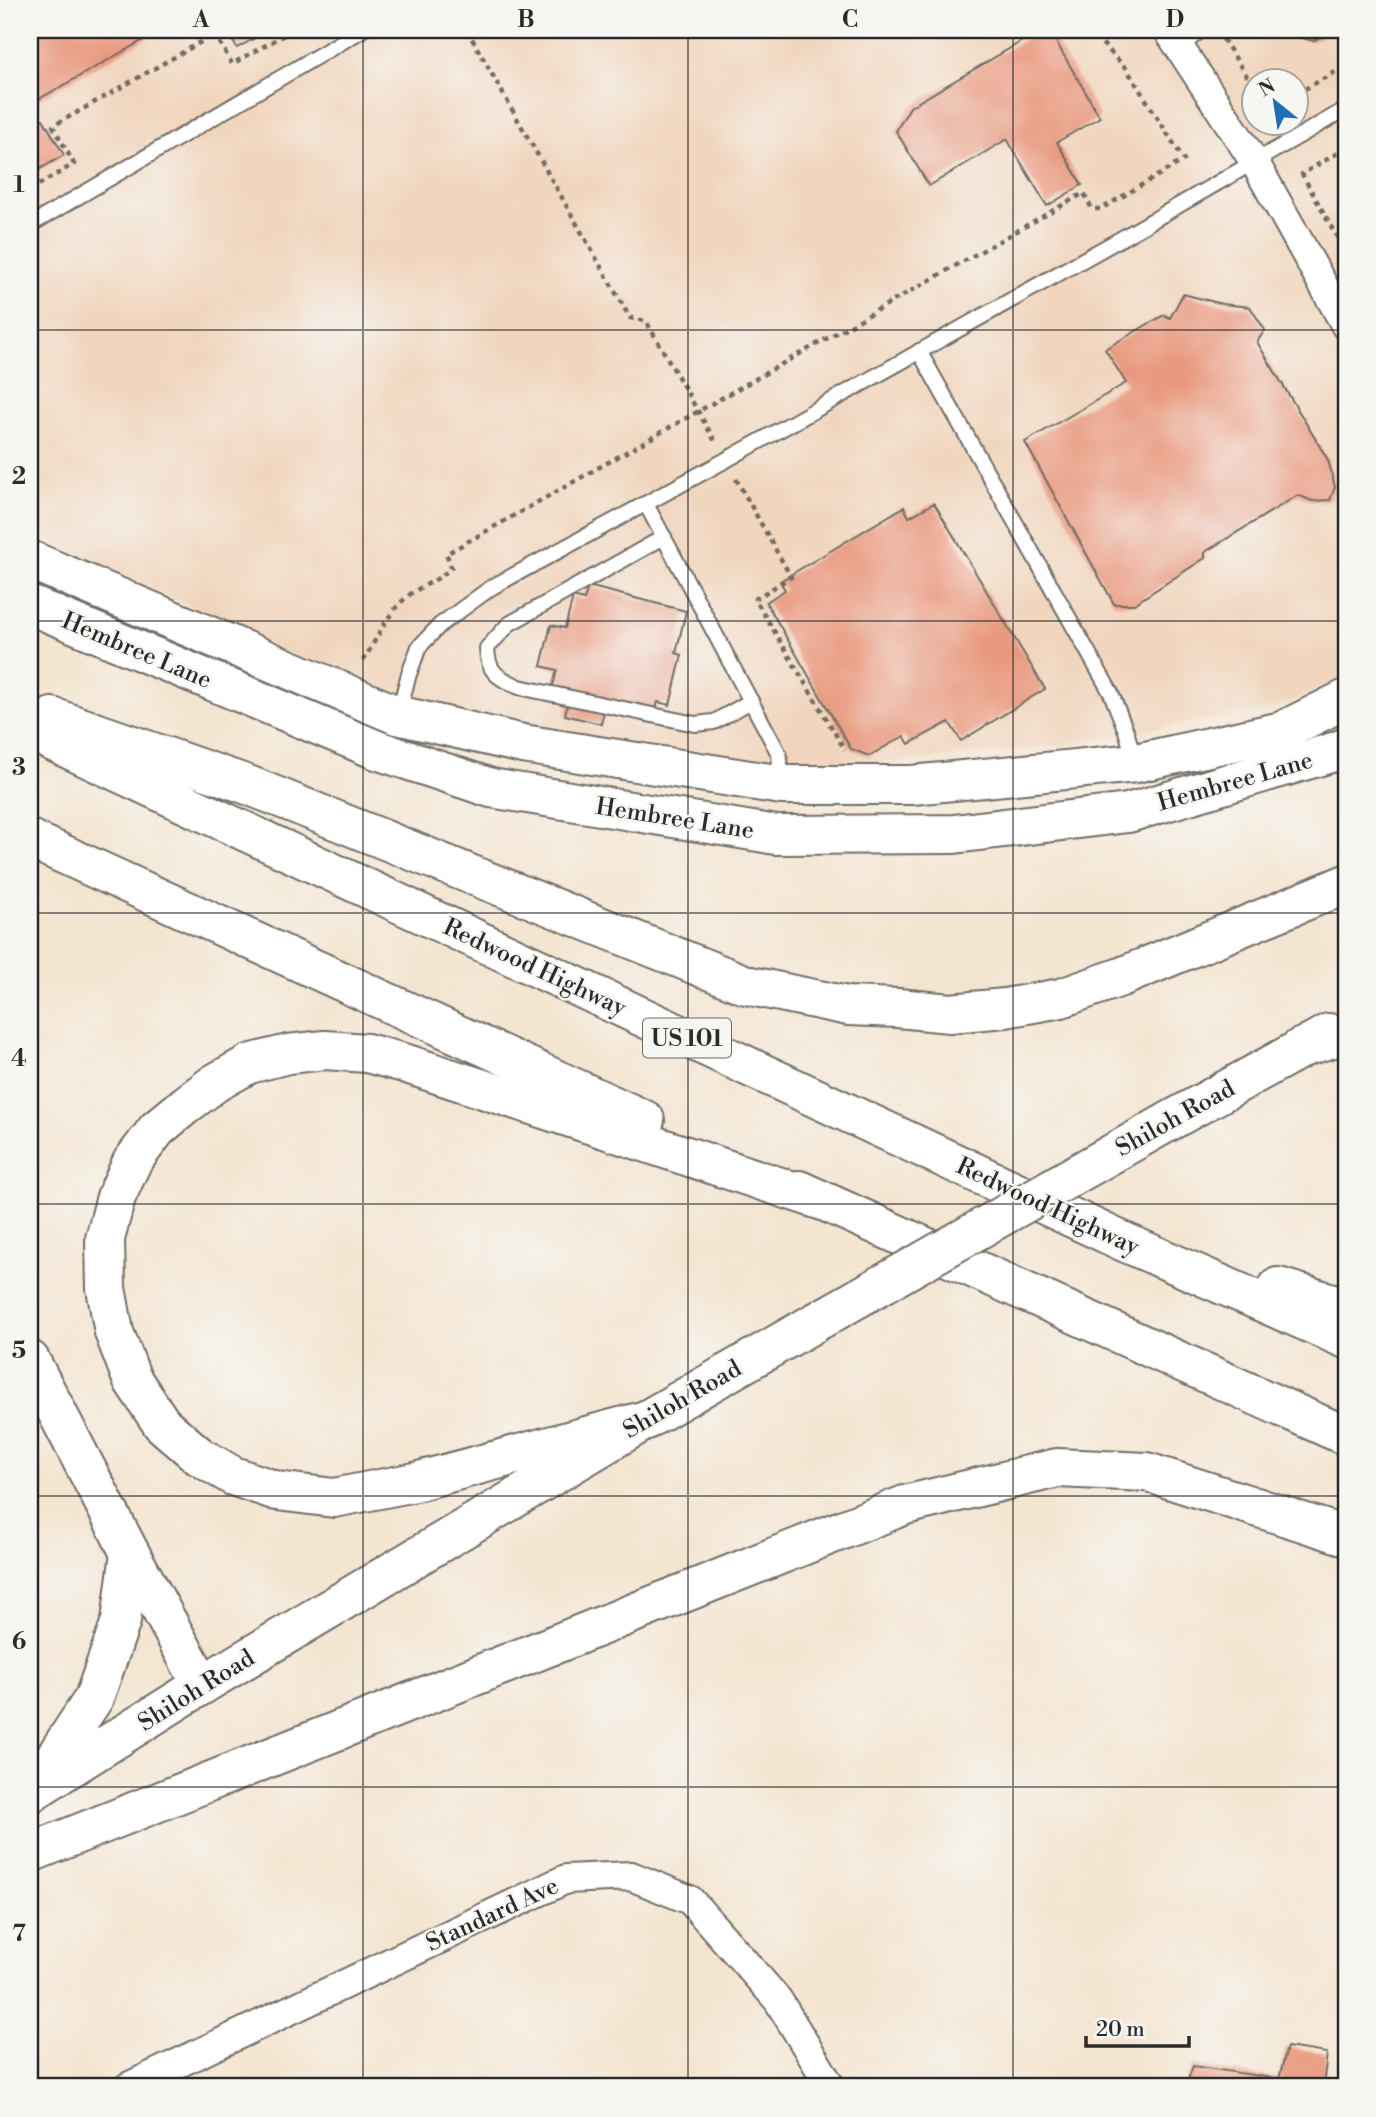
<svg xmlns="http://www.w3.org/2000/svg" width="1376" height="2117" font-family="'Libre Bodoni',serif">
  <style>
    .built { fill: #f1d5bd; fill-rule: evenodd }
    .building { fill: #e9997f }
    .lines { fill: none; stroke-linecap: round; stroke-linejoin: round }
    .lane-casing { stroke: #716c65; stroke-width: 18 }
    .street-casing { stroke: #716c65; stroke-width: 32 }
    .secondary-casing { stroke: #716c65; stroke-width: 42 }
    .highway-casing { stroke: #716c65; stroke-width: 42 }
    .path { stroke: #716c65; stroke-width: 4.5; stroke-dasharray: 5 5; stroke-linecap: butt }
    .lane { stroke: #fff; stroke-width: 14 }
    .street { stroke: #fff; stroke-width: 28 }
    .secondary { stroke: #fff; stroke-width: 38 }
    .highway { stroke: #fff; stroke-width: 38 }
    .secondary-bridge-casing { stroke: #716c65; stroke-width: 42; stroke-linecap: butt }
    .secondary-bridge { stroke: #fff; stroke-width: 38 }
    .grid { fill: none; stroke: #2b2b2b; stroke-width: 2; stroke-opacity: 0.55 }
    .labels { text-anchor: middle; stroke-width: 5; stroke-linejoin: round; paint-order: stroke }
    .shield { fill: #f6f6f2; stroke: #686867; stroke-width: 2 }
    .shield-label { font-size: 23px; font-weight: bold; fill: #2b2b2b }
    .street-label { font-size: 24px; fill: #2b2b2b; stroke: #f6f6f2 }
    .neatline { fill: none; stroke: #2b2b2b; stroke-width: 2.5 }
    .grid-label { font-size: 23px; text-anchor: middle; font-weight: bold; fill: #2b2b2b }
  </style>
  <rect width="100%" height="100%" fill="#f6f6f2"/>
  <filter id="ink" filterUnits="userSpaceOnUse"><feTurbulence type="fractalNoise" baseFrequency=".0143" numOctaves="2"/><feDisplacementMap in="SourceGraphic" scale="14" xChannelSelector="R" yChannelSelector="G"/><feConvolveMatrix kernelMatrix="1 2 1 2 8 2 1 2 1" color-interpolation-filters="sRGB"/></filter>
  <filter id="wash" filterUnits="userSpaceOnUse"><feTurbulence type="fractalNoise" baseFrequency=".00686" numOctaves="4" result="noise"/><feDisplacementMap in="SourceGraphic" scale="28" xChannelSelector="R" yChannelSelector="G"/><feGaussianBlur stdDeviation="1.57" result="paint"/><feColorMatrix in="noise" values="0 0 0 0 0 0 0 0 0 0 0 0 0 0 0 0 0 1.4 0 .05"/><feComposite in="paint" operator="in"/></filter>
  <g filter="url(#wash)">
    <rect width="100%" height="100%" fill="#f4e5d1"/>
    <path class="built" d="M30,30H1346V676L1279,707L1063,745L846,768L691,759L368,691L30,530ZM1254,80H1296V122H1254Z"/>
    <g id="blocks">
      <g class="building">
        <polygon points="30,30 161,30 30,104"/>
        <polygon points="226,30 269,30 237,48"/>
        <polygon points="1041,30 1049,30 1100,117 1057,142 1082,185 1047,206 1007,139 929,186 896,131 910,107"/>
        <polygon points="1274,30 1333,30 1313,41"/>
        <polygon points="30,116 35,124 43,119 64,155 30,175"/>
        <polygon points="1183,294 1222,304 1250,307 1265,330 1257,342 1328,460 1335,487 1330,500 1312,501 1298,495 1205,552 1205,558 1134,604 1114,604 1025,442 1126,383 1105,349 1164,315 1170,318"/>
        <polygon points="934,503 1045,689 961,741 949,722 909,744 904,736 869,756 851,749 766,602 785,590 780,581 904,507 909,517"/>
        <polygon points="588,586 686,611 676,653 682,655 670,705 658,702 655,711 607,699 601,724 565,715 570,693 552,689 557,670 541,666 551,625 565,628 573,597 584,600"/>
        <polygon points="1287,2047 1327,2053 1323,2087 1185,2087 1193,2066 1279,2079"/>
      </g>
    </g>
  </g>
  <g filter="url(#ink)">
    <use href="#blocks" fill-opacity="0" stroke="#716c65" stroke-width="2"/>
    <g class="lines">
      <g class="lane-casing">
        <g id="lane">
          <polyline points="1180,47 1201,30"/>
          <polyline points="30,225 362,30"/>
          <polyline points="919,351 1111,693 1126,731 1135,761"/>
          <polyline points="646,504 779,754 782,784"/>
          <path d="M664,537L509,624L487,648C488,674 498,677 519,687L695,724L714,722L751,701"/>
          <polyline points="398,714 409,674 419,647 440,625 492,587 726,460 1122,238 1346,109"/>
        </g>
      </g>
      <g class="street-casing">
        <g id="street">
          <polyline points="1168,30 1254,161 1346,326"/>
          <polyline points="128,2087 566,1879 631,1876 690,1900 778,2000 831,2087"/>
        </g>
      </g>
      <g class="secondary-casing">
        <g id="secondary">
          <polyline points="30,560 397,715 523,744 782,785 912,785 1136,763 1282,731 1346,699"/>
          <polyline points="30,605 377,750 491,788 776,835 954,834 1128,813 1337,751 1346,747"/>
          <polyline points="1168,1122 1329,1033"/>
          <polyline points="30,1793 202,1685 646,1420 816,1322"/>
        </g>
      </g>
      <g class="highway-casing">
        <g id="highway">
          <polyline points="52,717 248,785 746,985 848,1006 898,1008 950,1013 1005,1008 1061,998 1121,977 1346,884"/>
          <polyline points="30,731 1122,1241 1346,1339"/>
          <polyline points="30,839 645,1120"/>
          <polyline points="1300,1048 1346,1034"/>
          <polyline points="799,1190 1346,1436"/>
          <polyline points="1278,1287 1346,1307"/>
          <polyline points="30,1360 130,1553 202,1685"/>
          <polyline points="646,1420 415,1482 334,1498 277,1491 233,1476 199,1456 162,1424 132,1379 114,1332 106,1288 105,1239 116,1197 132,1162 157,1129 187,1104 215,1083 249,1064 288,1054 325,1050 367,1053 404,1063 820,1200"/>
          <polyline points="32,1792 94,1698 121,1621 130,1553"/>
          <polyline points="30,1853 905,1505 1057,1468 1147,1472 1346,1536"/>
        </g>
      </g>
      <g class="path">
        <polyline points="467,30 630,318 646,321 715,441"/>
        <polyline points="1223,39 1254,87"/>
        <polyline points="1346,41 1344,42 1346,46"/>
        <polyline points="1296,94 1346,66"/>
        <polyline points="1346,148 1302,174 1346,253"/>
        <polyline points="30,190 74,164 53,126 215,34 232,64 293,30"/>
        <polyline points="736,479 791,577 755,599 845,750"/>
        <path d="M363,661C377,639 387,613 408,596C422,585 438,581 451,568L450,562L446,554L1084,193L1092,209H1101L1184,160L1126,68L1089,30"/>
      </g>
      <use href="#lane" class="lane"/>
      <use href="#street" class="street"/>
      <use href="#secondary" class="secondary"/>
      <use href="#highway" class="highway"/>
      <g class="secondary-bridge-casing">
        <polyline id="secondary-bridge" points="816,1322 1168,1122"/>
      </g>
      <use href="#secondary-bridge" class="secondary-bridge"/>
    </g>
  </g>
  <path class="grid" d="M363,30V2087M688,30V2087M1013,30V2087M30,330H1346M30,621H1346M30,913H1346M30,1204H1346M30,1496H1346M30,1787H1346"/>
  <g class="labels">
    <rect class="shield" x="643" y="1018.5" width="88" height="39" rx="5"/>
    <g class="shield-label">
      <text x="687" y="1046">US 101</text>
    </g>
    <g class="street-label">
      <text transform="translate(137 650) rotate(23)" y="8">Hembree Lane</text>
      <text transform="translate(1235 781) rotate(-16)" y="8">Hembree Lane</text>
      <text transform="translate(675 818) rotate(9)" y="8">Hembree Lane</text>
      <text transform="translate(535 967) rotate(25)" y="8">Redwood Highway</text>
      <text transform="translate(1175 1118) rotate(-29)" y="8">Shiloh Road</text>
      <text transform="translate(1048 1206) rotate(25)" y="8">Redwood Highway</text>
      <text transform="translate(682 1399) rotate(-30)" y="8">Shiloh Road</text>
      <text transform="translate(196 1690) rotate(-32)" y="8">Shiloh Road</text>
      <text transform="translate(492 1914) rotate(-25)" y="8">Standard Ave</text>
    </g>
  </g>
  <rect width="1376" height="2117" fill="none" stroke="#f6f6f2" stroke-width="77"/>
  <g transform="translate(1275 102) rotate(330)"><circle r="33" fill="#f6f6f2" stroke="#a5a5a2" stroke-width="2"/>
  <path d="M0-5L12 26L0 18L-12 26Z" fill="#1f6fb2"/>
  <text y="-10" font-size="19" font-weight="bold" text-anchor="middle" fill="#2b2b2b">N</text>
  </g>
  <path d="M1086 2036v10h103v-10" fill="none" stroke="#2b2b2b" stroke-width="3.5"/>
  <text x="1096" y="2036" font-size="21" fill="#2b2b2b" stroke="#f6f6f2" stroke-width="5" paint-order="stroke">20 m</text>
  <rect x="38" y="38" width="1300" height="2040" class="neatline"/>
  <g class="grid-label">
    <text x="201" y="27">A</text>
    <text x="526" y="27">B</text>
    <text x="850" y="27">C</text>
    <text x="1175" y="27">D</text>
    <text x="19" y="192">1</text>
    <text x="19" y="484">2</text>
    <text x="19" y="775">3</text>
    <text x="19" y="1066">4</text>
    <text x="19" y="1358">5</text>
    <text x="19" y="1649">6</text>
    <text x="19" y="1941">7</text>
  </g>
</svg>
